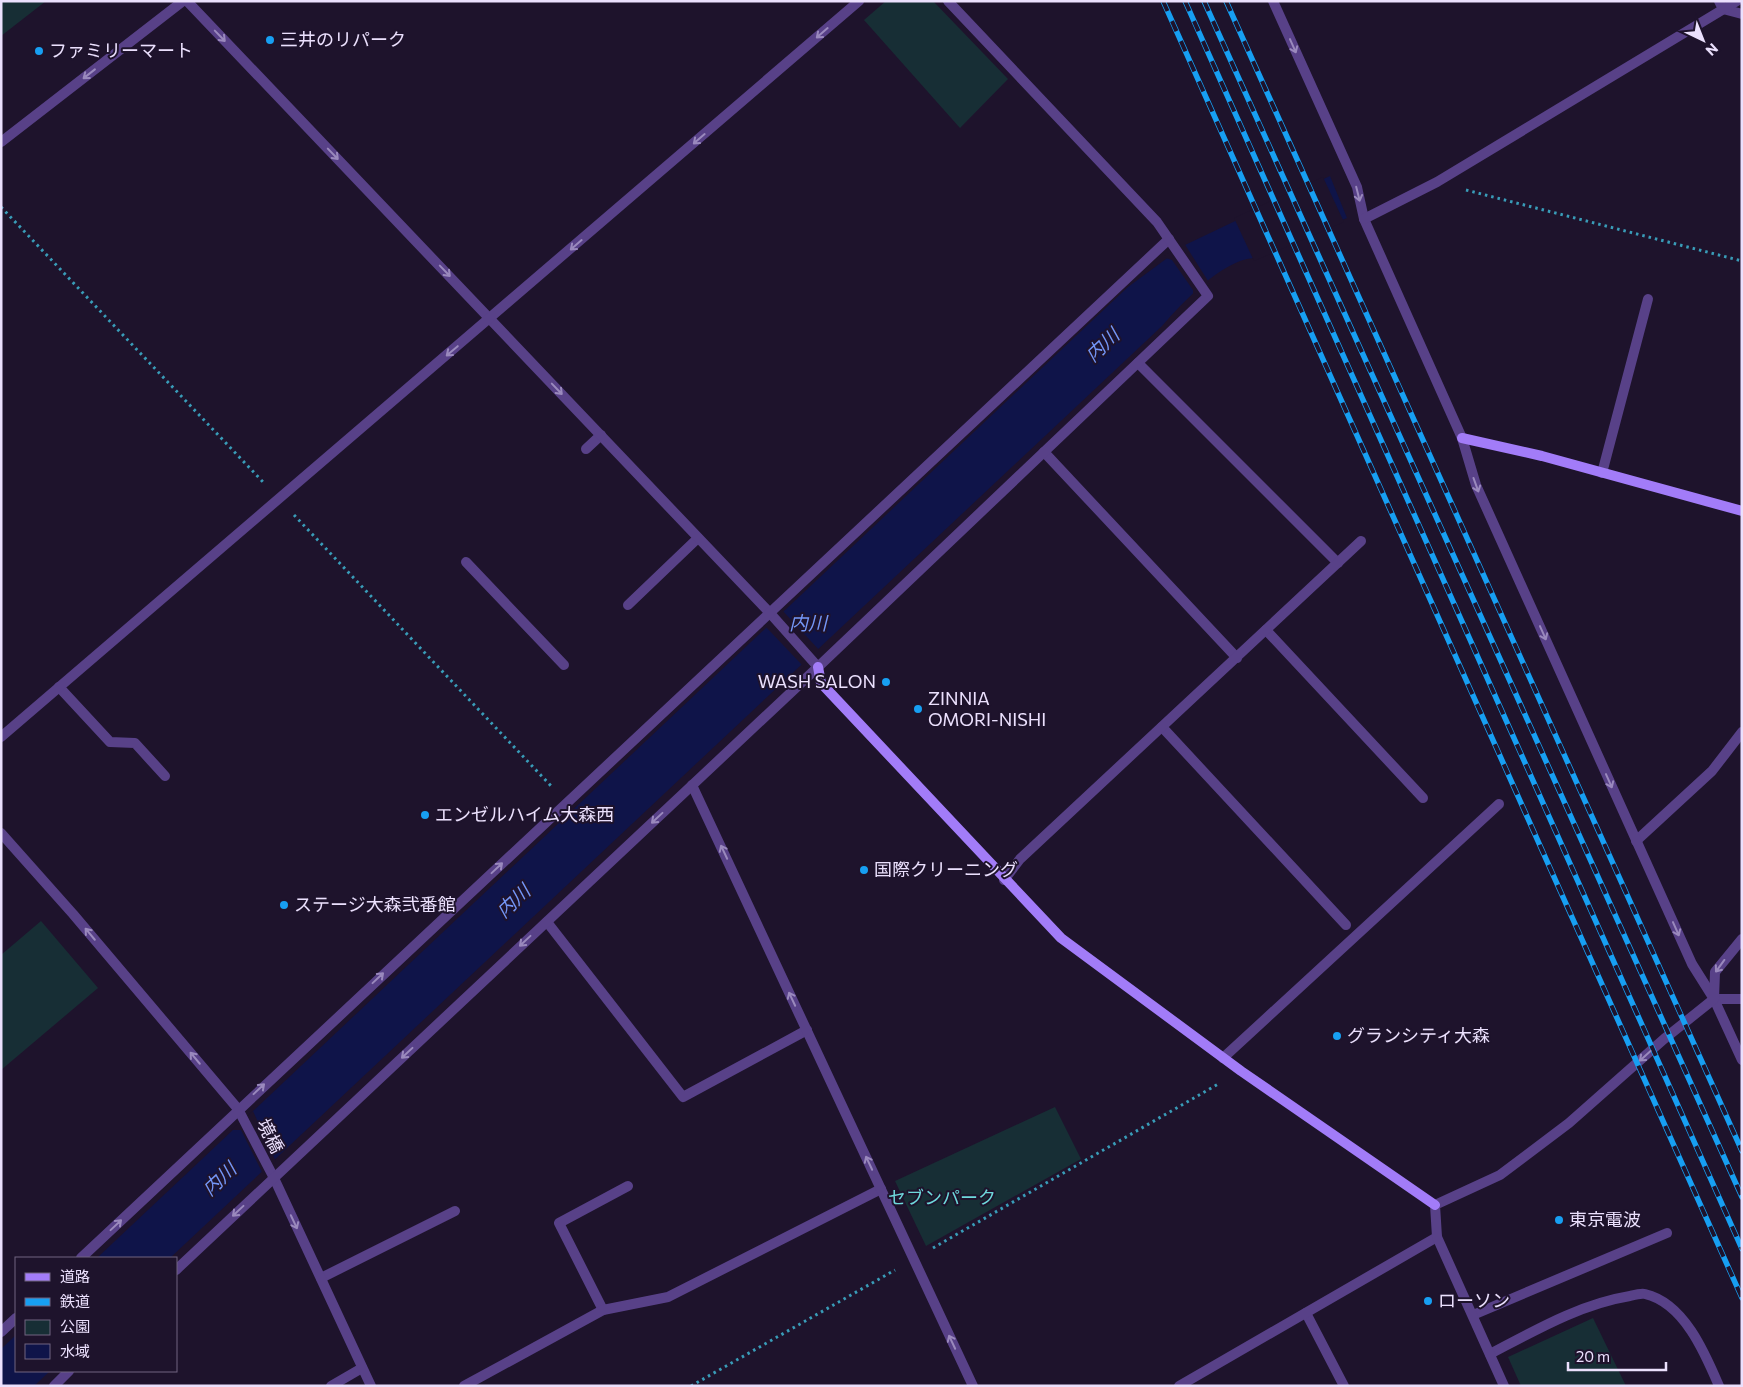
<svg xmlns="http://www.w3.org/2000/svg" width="1743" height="1387" font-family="Commissioner,'Noto Sans JP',sans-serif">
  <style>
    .green { fill: #172e35 }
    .water { fill: #0f1449 }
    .pier { fill: #1e132c }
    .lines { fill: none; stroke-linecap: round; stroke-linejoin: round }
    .path { stroke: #399cb8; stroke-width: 3; stroke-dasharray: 2.5 4; stroke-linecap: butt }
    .lane { stroke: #584188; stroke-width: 10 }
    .street { stroke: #584188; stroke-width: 10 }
    .secondary { stroke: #a27cf8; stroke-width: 10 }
    .rail-casing { stroke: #179ff2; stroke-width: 5.5 }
    .rail { stroke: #1e132c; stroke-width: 4; stroke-dasharray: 11; stroke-linecap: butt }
    .oneway { stroke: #9a89bd }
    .poi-dot { fill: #179ff2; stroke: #1e132c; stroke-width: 2 }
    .labels { text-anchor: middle; stroke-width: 4; stroke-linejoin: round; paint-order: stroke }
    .poi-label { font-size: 18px; fill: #ebe0fd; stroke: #1e132c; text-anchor: start }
    .street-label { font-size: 18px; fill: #ebe0fd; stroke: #1e132c }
    .park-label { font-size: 18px; fill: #6ed8db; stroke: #1e132c }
    .water-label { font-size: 19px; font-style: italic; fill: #7496f7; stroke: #1e132c }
  </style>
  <rect width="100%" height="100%" fill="#1e132c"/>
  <g class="green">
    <polygon points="1,1 46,1 1,36"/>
    <polygon points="886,1 933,1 1008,79 960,128 864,20"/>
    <polygon points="41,921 98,988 1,1070 1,955"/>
    <polygon points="1055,1107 1081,1159 926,1246 895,1181"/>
    <polygon points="1593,1318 1626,1386 1521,1386 1508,1357"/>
  </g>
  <g class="water">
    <path d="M1330,176L1347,218L1253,258C1221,261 1182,303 1162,326L170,1258H97L1128,287L1185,245Z"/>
    <polygon points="16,1335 16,1371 50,1371 34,1386 1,1386 1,1349"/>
  </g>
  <g class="pier">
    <polygon points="1323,177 1344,222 1254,261 1234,218"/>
    <polygon points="1184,243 1210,284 1193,295 1193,290 1172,260 1163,257"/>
    <polygon points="782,610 821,652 804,667 765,626"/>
    <polygon points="253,1111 276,1162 263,1174 241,1130 231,1130"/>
  </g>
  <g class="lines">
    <g class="path">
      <polyline points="1466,190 1742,261"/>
      <polyline points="1,207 264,483"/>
      <polyline points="294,515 553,788"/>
      <polyline points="933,1248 1220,1083"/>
      <polyline points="691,1386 895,1270"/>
    </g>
    <g class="lane">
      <polyline points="586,449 601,435"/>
      <polyline points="1602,473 1648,299"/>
      <polyline points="466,562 564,665"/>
      <polyline points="628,605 698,538"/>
      <polyline points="1266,630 1423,798"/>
      <polyline points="59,687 110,742 135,743 165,776"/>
      <polyline points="1162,727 1346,925"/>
      <polyline points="1636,841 1712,771 1742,732"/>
      <polyline points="547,922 683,1097 807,1030"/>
      <polyline points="1714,999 1742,999"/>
      <polyline points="1223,1058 1499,804"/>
      <polyline points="321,1278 455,1211"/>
      <polyline points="603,1310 559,1223 628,1186"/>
      <polyline points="1306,1313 1344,1386"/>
      <polyline points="1473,1315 1667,1233"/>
      <path d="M1490,1354C1534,1331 1580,1304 1630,1296C1634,1295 1641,1293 1645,1294C1684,1303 1705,1353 1719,1386"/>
      <polyline points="331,1386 362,1368"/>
      <polyline points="464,1386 603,1310 668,1297 881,1189"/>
    </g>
    <g class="street">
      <polyline points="187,1 769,612 818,667"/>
      <polyline points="1273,1 1357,187 1364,219 1462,438 1476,485 1692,964 1714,999 1742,1060"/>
      <polyline points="1719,1 1723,9 1742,14"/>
      <polyline points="1,142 183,1"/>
      <polyline points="1364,219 1437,182 1737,1"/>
      <polyline points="1138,363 1338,563"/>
      <polyline points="1044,452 1237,658"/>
      <polyline points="1,737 859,1"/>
      <polyline points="692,785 973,1386"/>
      <polyline points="1,833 73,914 238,1109 274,1178 371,1386"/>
      <polyline points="1004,880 1020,859 1361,541"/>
      <polyline points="81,1258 1169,239"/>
      <polyline points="176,1270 818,667 1208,296 1157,222 948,1"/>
      <polyline points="1,1332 16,1318"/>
      <polyline points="54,1386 69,1371"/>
      <polyline points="1179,1386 1437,1237"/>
      <polyline points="1504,1386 1437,1237 1435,1205 1500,1175 1569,1123 1664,1039 1714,999 1715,972 1742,939"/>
    </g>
    <g class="secondary">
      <polyline points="1462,438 1542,456 1742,511"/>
      <polyline points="818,667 821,683 1061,938 1241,1071 1435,1205"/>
    </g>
    <g class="rail-casing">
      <g id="rail">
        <polyline points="1163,1 1742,1298"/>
        <polyline points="1185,1 1742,1249"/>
        <polyline points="1204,1 1742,1197"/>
        <polyline points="1226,1 1742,1151"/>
      </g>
    </g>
    <use href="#rail" class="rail"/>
  </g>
  <defs><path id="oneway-shaft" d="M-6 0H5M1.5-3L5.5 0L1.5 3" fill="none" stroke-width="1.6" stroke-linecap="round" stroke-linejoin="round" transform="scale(1.25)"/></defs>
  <g class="oneway">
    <use href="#oneway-shaft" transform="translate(822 33) rotate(139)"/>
    <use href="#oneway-shaft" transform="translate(220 36) rotate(46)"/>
    <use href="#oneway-shaft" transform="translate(1293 46) rotate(66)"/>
    <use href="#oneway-shaft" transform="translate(89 74) rotate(142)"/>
    <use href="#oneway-shaft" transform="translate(699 139) rotate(139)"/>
    <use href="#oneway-shaft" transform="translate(333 154) rotate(46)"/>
    <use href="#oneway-shaft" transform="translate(1358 194) rotate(76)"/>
    <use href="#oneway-shaft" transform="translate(576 245) rotate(139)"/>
    <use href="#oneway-shaft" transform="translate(445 271) rotate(46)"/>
    <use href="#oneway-shaft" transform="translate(452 351) rotate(140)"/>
    <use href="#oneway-shaft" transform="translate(557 389) rotate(46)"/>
    <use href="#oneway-shaft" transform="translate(1476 485) rotate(70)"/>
    <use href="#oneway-shaft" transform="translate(1543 633) rotate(66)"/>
    <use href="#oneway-shaft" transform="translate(1609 781) rotate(66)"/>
    <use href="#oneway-shaft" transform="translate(657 818) rotate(137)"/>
    <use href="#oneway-shaft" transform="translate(724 852) rotate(-115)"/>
    <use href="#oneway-shaft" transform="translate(497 868) rotate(-43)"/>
    <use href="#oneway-shaft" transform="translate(1676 929) rotate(66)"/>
    <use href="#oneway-shaft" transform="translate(90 934) rotate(-130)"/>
    <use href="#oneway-shaft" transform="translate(525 941) rotate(137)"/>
    <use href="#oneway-shaft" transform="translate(1720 966) rotate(126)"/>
    <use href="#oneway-shaft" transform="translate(378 978) rotate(-43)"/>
    <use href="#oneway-shaft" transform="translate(792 999) rotate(-115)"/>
    <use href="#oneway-shaft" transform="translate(407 1053) rotate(137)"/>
    <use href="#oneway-shaft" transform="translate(1645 1056) rotate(138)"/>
    <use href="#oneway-shaft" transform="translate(195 1058) rotate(-130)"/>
    <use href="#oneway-shaft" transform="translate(259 1089) rotate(-43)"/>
    <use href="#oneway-shaft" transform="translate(869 1163) rotate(-115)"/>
    <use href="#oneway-shaft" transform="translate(238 1211) rotate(137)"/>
    <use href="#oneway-shaft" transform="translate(294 1222) rotate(65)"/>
    <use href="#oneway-shaft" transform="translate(116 1225) rotate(-43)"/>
    <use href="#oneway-shaft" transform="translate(952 1342) rotate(-115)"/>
  </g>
  <g class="poi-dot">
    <circle cx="270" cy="40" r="5"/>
    <circle cx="39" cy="51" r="5"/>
    <circle cx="886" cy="682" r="5"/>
    <circle cx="918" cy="709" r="5"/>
    <circle cx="425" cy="815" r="5"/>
    <circle cx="864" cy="870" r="5"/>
    <circle cx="284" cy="905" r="5"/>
    <circle cx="1337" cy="1036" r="5"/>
    <circle cx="1559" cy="1220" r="5"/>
    <circle cx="1428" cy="1301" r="5"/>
  </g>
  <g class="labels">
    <g class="poi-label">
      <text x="280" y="46">三井のリパーク</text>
      <text x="49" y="57">ファミリーマート</text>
      <text x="876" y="688" text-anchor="end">WASH SALON</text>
      <text x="928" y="705">ZINNIA<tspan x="928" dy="21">OMORI-NISHI</tspan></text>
      <text x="435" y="821">エンゼルハイム大森西</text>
      <text x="874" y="876">国際クリーニング</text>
      <text x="294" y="911">ステージ大森弐番館</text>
      <text x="1347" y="1042">グランシティ大森</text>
      <text x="1569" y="1226">東京電波</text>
      <text x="1438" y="1307">ローソン</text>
    </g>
    <g class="street-label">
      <text transform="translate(270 1136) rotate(63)" y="6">境橋</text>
    </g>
    <g class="park-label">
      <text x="942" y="1204">セブンパーク</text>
    </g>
    <g class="water-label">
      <text transform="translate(1102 345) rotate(-43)" y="7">内川</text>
      <text x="808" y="630">内川</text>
      <text transform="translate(513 901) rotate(-43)" y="7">内川</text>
      <text transform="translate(219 1179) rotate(-43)" y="7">内川</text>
    </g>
  </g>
  <rect width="1743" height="1387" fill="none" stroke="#ebe0fd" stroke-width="5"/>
  <rect x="15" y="1257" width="162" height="115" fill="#1e132c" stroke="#706580"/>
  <rect x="25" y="1273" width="25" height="8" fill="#a27cf8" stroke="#706580"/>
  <text x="60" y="1282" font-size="15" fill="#ebe0fd">道路</text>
  <rect x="25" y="1298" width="25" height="8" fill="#179ff2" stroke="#706580"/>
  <text x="60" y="1307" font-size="15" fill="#ebe0fd">鉄道</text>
  <rect x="25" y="1320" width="25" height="15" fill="#172e35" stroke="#706580"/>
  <text x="60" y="1332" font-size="15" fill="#ebe0fd">公園</text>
  <rect x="25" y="1344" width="25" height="15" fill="#0f1449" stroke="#706580"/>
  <text x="60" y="1357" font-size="15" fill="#ebe0fd">水域</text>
  <g transform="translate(1703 40) rotate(137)" stroke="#1e132c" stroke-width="4" paint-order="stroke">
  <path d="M0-4L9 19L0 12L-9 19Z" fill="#ebe0fd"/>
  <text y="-8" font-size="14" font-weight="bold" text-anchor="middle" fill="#ebe0fd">N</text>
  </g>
  <path d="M1568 1362v8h98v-8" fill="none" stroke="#ebe0fd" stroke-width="2.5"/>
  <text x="1576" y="1362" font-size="15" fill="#ebe0fd" stroke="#1e132c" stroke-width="4" paint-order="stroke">20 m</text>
</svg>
